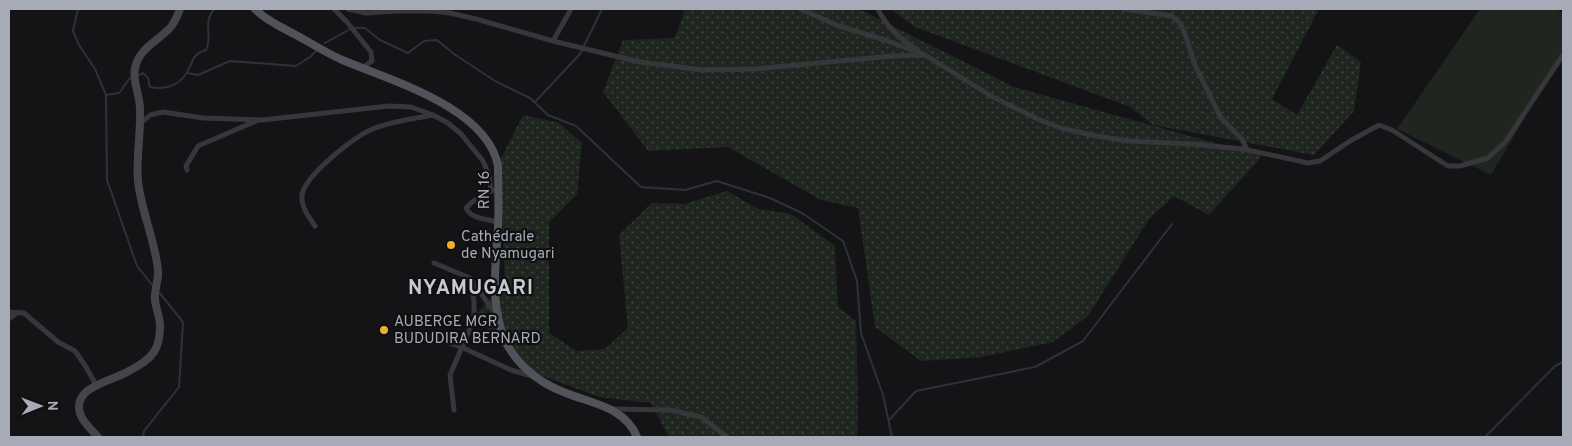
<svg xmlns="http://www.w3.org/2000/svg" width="1572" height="446" font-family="Overpass,sans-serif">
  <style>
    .grass { fill: url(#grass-dots) }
    .pitch { fill: #1f2620 }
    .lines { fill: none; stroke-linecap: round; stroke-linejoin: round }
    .stream { stroke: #2b333a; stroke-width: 2 }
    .minor { stroke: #36363b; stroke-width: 5 }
    .secondary { stroke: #44454b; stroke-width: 8 }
    .primary { stroke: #52535a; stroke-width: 8 }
    .poi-dot { fill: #f1af31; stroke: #101011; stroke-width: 2 }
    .labels { text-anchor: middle; stroke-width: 4.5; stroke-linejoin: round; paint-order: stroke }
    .street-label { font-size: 15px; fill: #a6abb7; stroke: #101011 }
    .poi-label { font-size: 15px; fill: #a6abb7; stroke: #101011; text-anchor: start }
    .district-label { font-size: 20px; font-weight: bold; letter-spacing: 1px; fill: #c7cad3; stroke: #101011 }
  </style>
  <defs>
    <pattern id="grass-dots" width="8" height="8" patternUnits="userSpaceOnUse" patternTransform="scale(1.25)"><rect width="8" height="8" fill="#1f2620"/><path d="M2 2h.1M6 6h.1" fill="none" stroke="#3d433e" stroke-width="1.8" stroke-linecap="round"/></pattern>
  </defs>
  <rect width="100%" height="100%" fill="#141416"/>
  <g class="grass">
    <polygon points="682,9 859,9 1014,87 1262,156 1209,215 1174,196 1149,219 1088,316 1053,342 981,357 921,361 875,327 858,208 821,200 728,147 648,151 603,92 623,40 675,38 684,13"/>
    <polygon points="890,9 1319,9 1272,99 1297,115 1337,45 1361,62 1354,111 1314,155 1153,125 1130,107 915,27"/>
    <polygon points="523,115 559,123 582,143 577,194 549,222 549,333 577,351 605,349 628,328 619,235 652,203 685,204 727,191 758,209 791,214 835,246 838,307 856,321 858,405 857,437 669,437 651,403 599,397 519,367 476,314 505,283 500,160"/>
  </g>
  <polygon class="pitch" points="1480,9 1555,9 1563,13 1563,53 1491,175 1397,129"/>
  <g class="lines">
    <g class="stream">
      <polyline points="78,9 73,31 79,45 95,69 106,95 119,93 130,78"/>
      <polyline points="325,43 352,28 365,28 380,40 408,53 424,41 437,40 454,54 495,81 530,98 548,115 576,126 641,187 685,190 717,181 770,198 802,213 843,241 857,281 861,333 883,395 892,437"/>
      <polyline points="187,73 198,75 230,61 296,66 310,57 317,50"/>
      <path d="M138,76L143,73L148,78L150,87C164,90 178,86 186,74C194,62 190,55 206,50C213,37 202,20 215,9"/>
      <polyline points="106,95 107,180 137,266 153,286"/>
      <polyline points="535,102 580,54 602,9"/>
      <polyline points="889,420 916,391 1035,367 1083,341 1172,224"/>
      <polyline points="143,437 144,431 179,387 183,322 158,291"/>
      <polyline points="1485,437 1555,366 1563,362"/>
    </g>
    <g class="minor">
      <polyline points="334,9 347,22 371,52 372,61 362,68"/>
      <polyline points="348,9 366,13 396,11 431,11 450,13 476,19 553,41 640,62 702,70 755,69 893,56 925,55 991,96 1040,120 1061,128 1096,136 1129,141 1191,144 1243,149 1308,163 1320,161 1350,141 1379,125 1392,130 1448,166 1460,166 1488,158 1506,141 1563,55"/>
      <polyline points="801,9 836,25 888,41 922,54"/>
      <path d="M878,9C887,28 901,39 918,51"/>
      <polyline points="1125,9 1171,16 1179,22 1184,31 1195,65 1221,118 1241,138 1247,149"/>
      <polyline points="553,41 571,9"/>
      <polyline points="140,124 150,115 163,112 203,118 262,120 389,106 411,107 433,115 448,123 461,134 483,161 489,175 491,191"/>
      <polyline points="187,170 186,166 198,146 256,121"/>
      <path d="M493,190L472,202L466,208C471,219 487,219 498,222"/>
      <path d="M315,226C308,216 301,207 302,195C305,175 355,136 373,129C392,121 413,119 433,115"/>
      <polyline points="434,263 470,278 497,316"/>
      <polyline points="9,312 24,313 58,342 75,351 86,367 96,385"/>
      <polyline points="9,319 17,313"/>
      <polyline points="403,336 417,333 459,346 511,370 532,376"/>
      <polyline points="613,409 670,410 701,417 727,437"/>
      <polyline points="454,410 450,375 474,319 474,301 470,278"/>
    </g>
    <path class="secondary" d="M98,437C92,430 82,422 80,413C72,387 112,381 127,372C137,367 148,361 154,352C159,344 160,335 160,326C160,317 156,309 155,300C154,290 159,280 158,270C155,240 141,211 138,181C136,158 141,132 140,109C140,95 132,81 135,68C139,49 157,41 169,29C175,23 177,16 180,9"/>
    <path class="primary" d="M255,9C265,20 283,28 296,35C311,43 325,52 340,59C389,80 487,107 498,166C498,186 499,207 498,227C496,260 491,297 501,329C510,360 536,382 566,393C593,404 625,407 637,437"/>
  </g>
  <g class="poi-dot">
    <circle cx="451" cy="245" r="5"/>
    <circle cx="384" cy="330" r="5"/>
  </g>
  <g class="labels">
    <g class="street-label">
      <text transform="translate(484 190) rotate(-90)" y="5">RN 16</text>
    </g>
    <g class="poi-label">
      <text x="461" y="241">Cathédrale<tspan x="461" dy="17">de Nyamugari</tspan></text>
      <text x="394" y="326">AUBERGE MGR<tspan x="394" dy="17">BUDUDIRA BERNARD</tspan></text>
    </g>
    <g class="district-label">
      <text x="471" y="294">NYAMUGARI</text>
    </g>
  </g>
  <rect width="1572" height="446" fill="none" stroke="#a6abb7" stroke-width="20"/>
  <g transform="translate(40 406) rotate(89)" stroke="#101011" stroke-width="4" paint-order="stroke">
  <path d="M0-4L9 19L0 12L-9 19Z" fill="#a6abb7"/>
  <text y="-8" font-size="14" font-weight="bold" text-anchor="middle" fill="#a6abb7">N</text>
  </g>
</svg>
